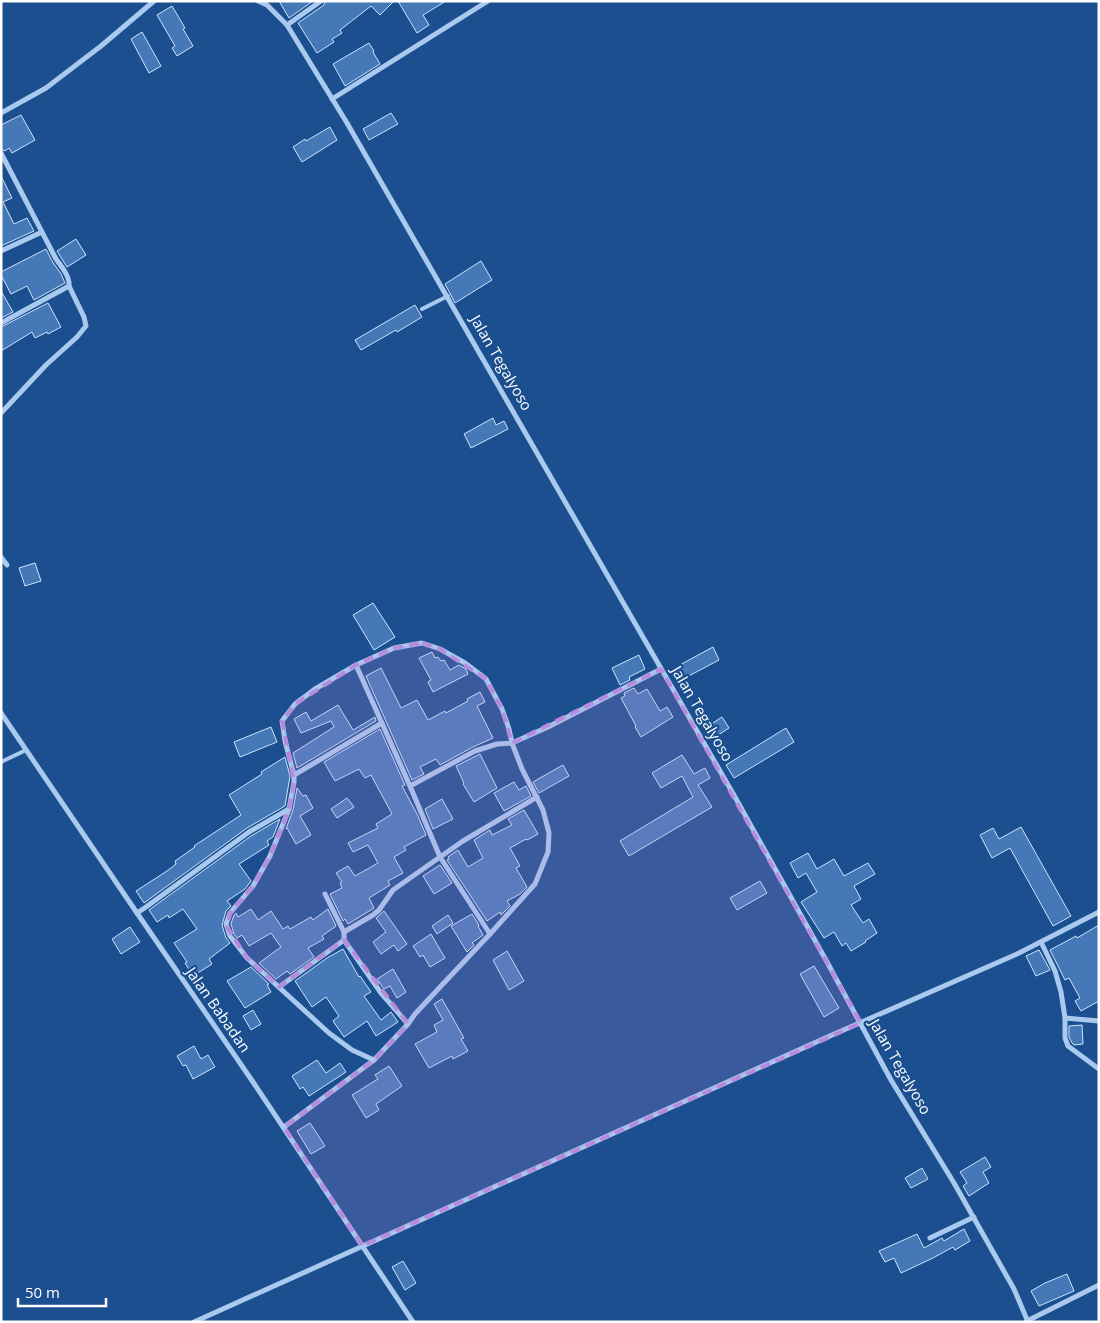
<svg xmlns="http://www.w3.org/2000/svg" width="1100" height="1323" font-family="'Open Sans',sans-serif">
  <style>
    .building { fill: #4478b7; stroke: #cfe3fa }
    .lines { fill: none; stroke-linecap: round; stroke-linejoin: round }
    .lane { stroke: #a9c9ee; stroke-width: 4 }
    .street { stroke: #a9c9ee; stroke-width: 5 }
    .marked { fill: #b68bdc; fill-opacity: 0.2; stroke: #b68bdc; stroke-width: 4; stroke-dasharray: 10 6; stroke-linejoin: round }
    .labels { text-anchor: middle; stroke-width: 4.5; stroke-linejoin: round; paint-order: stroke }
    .street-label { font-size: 15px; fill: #fff; stroke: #1b4f8f }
  </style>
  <rect width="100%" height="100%" fill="#1b4f8f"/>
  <g class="building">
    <polygon points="279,1 313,1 289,18"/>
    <polygon points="325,1 394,1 380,15 371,6 340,30 342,33 332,39 334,42 317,53 298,23 324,5"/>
    <polygon points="398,1 446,1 423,15 429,25 417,33"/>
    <polygon points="172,6 185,28 183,29 193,46 177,56 172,48 175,46 157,15"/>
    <polygon points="142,32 161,66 149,73 131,39"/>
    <polygon points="369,43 374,51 373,52 380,64 345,86 333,64"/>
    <polygon points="391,113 398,124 369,140 363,129"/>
    <polygon points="21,115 35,140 12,153 9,148 5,151 1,149 1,125"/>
    <polygon points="330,127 337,140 302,162 293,147 305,139 306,141"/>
    <polygon points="1,176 12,198 3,202 14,224 27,218 34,231 1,246"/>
    <polygon points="76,239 86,255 67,267 57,251"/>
    <polygon points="46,249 52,261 61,274 65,283 34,300 27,286 11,294 1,275 1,272"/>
    <polygon points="481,261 492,280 455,303 445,284"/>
    <polygon points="1,291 13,312 1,318"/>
    <polygon points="48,303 61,327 48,334 47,332 35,338 32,332 1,351 1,327"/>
    <polygon points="415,305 422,317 397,332 396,330 361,350 355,340"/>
    <polygon points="493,418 496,425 504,421 508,429 471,448 464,434"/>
    <polygon points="35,563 41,581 25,586 19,568"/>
    <polygon points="373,603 395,637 374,650 353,615"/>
    <polygon points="713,647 719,660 683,679 676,667"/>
    <polygon points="432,652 435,658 438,657 441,661 444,660 450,670 459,665 466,669 468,674 433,692 428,682 431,680 419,658"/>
    <polygon points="639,655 645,669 629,677 630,680 620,685 612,668"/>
    <polygon points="381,668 401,708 417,700 428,720 445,711 446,713 468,701 467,699 480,692 485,702 477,706 493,738 473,747 440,765 436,759 420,767 424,774 412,780 366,676"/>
    <polygon points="634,688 638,694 647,689 660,711 667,707 673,717 641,737 635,727 636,726 621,698 625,696 624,693"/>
    <polygon points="338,705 353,730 375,717 376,721 297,768 293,753 334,727 331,721 301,733 294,719 306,712 311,721"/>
    <polygon points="722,717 729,728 712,739 705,728"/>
    <polygon points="271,727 277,742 240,757 234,742"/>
    <polygon points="786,728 794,742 734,778 726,765"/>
    <polygon points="380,729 405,785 402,786 417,814 426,835 404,847 406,850 394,857 403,873 388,881 390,885 369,898 374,908 348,924 345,919 343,921 330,894 342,888 340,883 342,882 336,873 348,866 355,876 378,863 368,845 353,852 348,843 378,828 376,824 392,814 371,775 365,778 359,769 335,781 324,762"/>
    <polygon points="480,754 497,788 474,802 463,784 464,783 456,766"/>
    <polygon points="682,755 694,774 705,768 710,778 698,785 712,807 629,856 620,841 693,797 682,776 661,788 652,773"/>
    <polygon points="285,757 290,776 285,806 247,828 144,903 136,891 167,871 176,864 175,861 195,847 194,846 241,815 229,795 262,774 261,772"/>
    <polygon points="563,765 569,776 539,793 533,782"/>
    <polygon points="514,782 519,790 526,786 531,796 504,811 494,793"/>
    <polygon points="297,788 303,796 306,795 313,808 300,816 311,835 296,844 287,828 286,829 293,810"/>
    <polygon points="347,798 354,807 337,818 331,809"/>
    <polygon points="442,799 453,819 433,829 425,809"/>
    <polygon points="524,810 538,834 527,840 526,839 510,848 520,866 516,868 527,887 520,894 507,901 510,906 501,915 500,912 487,921 447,860 449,859 448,857 458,850 468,867 483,858 474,840 490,830 492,835 512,825 508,819"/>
    <polygon points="280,819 273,837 267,841 269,845 239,864 251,881 245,889 227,901 231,906 226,911 222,925 226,938 230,943 209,959 212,964 193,976 185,963 187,962 174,943 197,929 183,909 169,918 168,915 157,922 149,910 251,836"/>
    <polygon points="1021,827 1071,916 1053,926 1010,848 992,858 980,835 993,828 999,839"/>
    <polygon points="808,853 817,869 834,859 844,876 868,863 875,874 854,886 861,899 851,905 863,923 869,919 877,933 865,941 866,942 851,951 846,943 842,946 834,932 824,938 801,902 817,892 806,873 798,878 790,863"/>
    <polygon points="440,865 452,883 434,894 423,876"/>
    <polygon points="760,881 767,893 737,910 730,898"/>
    <polygon points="251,909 258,920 271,911 283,929 288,926 290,929 311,917 313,920 328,909 336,926 322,936 324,939 308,948 314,957 290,974 287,971 276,979 259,963 281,947 271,933 249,946 242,935 237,938 234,934 231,924 234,915 236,913 238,917"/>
    <polygon points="384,911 407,944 398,951 394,945 381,954 373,942 386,932 376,918"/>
    <polygon points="472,914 479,925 478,926 483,935 472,943 474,945 467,952 451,926"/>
    <polygon points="448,915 453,923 437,934 432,926"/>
    <polygon points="1099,925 1099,1001 1081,1011 1075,1001 1080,998 1069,978 1065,980 1050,950 1076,936 1077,938"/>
    <polygon points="130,927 140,942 121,954 112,939"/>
    <polygon points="431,934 445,958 430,967 423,955 420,957 413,946"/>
    <polygon points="343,949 359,977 360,976 371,992 364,996 381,1020 391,1012 398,1022 376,1036 367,1021 344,1037 333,1021 339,1016 326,997 312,1007 295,981 327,958"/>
    <polygon points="1039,950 1050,970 1036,976 1026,956"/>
    <polygon points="507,951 524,981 509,990 493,960"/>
    <polygon points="814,966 839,1008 824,1017 800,974"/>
    <polygon points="251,967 269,984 267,985 271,992 245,1008 227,981"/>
    <polygon points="393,969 406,992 397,998 390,986 384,989 377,979"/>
    <polygon points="442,999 464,1038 461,1039 468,1051 453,1059 452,1056 429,1068 415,1044 437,1032 434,1025 443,1020 434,1004"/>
    <polygon points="253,1010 261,1024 251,1030 243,1016"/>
    <polygon points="1082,1025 1083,1044 1074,1045 1072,1043 1069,1037 1069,1026"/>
    <polygon points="194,1046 201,1059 208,1055 215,1067 193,1079 186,1065 183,1066 177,1056"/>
    <polygon points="317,1060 326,1073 340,1063 346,1072 309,1096 303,1087 300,1089 292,1076"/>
    <polygon points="389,1066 402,1086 376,1104 379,1110 366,1118 352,1095 378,1079 375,1075"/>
    <polygon points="310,1123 325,1146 311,1154 297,1131"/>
    <polygon points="985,1157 991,1167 983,1172 989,1183 969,1196 963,1186 967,1183 960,1172"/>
    <polygon points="922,1168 928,1179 911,1188 905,1178"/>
    <polygon points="964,1229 970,1241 955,1250 953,1247 933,1258 901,1273 894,1258 885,1262 879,1251 917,1234 924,1248 942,1238 944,1241"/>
    <polygon points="403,1261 416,1283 405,1290 392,1267"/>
    <polygon points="1067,1274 1074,1291 1039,1306 1031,1291 1045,1283"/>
  </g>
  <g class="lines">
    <g class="lane">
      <polyline points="422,309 448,296"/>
      <polyline points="1,762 26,750"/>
    </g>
    <g class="street">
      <polyline points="258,1 267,5 287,25 347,123 735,797 827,962 891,1080 954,1183 1014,1289 1028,1322"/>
      <polyline points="287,25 321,1"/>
      <polyline points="332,99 488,1"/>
      <polyline points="1,113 46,88 101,46 154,1"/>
      <path d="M1,153L56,259C62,267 70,277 69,286L84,317L86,326L77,337L46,365L1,413"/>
      <polyline points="1,251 42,232"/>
      <polyline points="1,323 69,286"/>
      <polyline points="1,557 7,565"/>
      <polyline points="356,665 410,786"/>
      <polyline points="1,713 137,913 253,1082 413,1322"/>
      <polyline points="294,775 382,723"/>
      <polyline points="325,894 344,932 344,940 381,993 408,1024"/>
      <polyline points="137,913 146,907 249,832 289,809"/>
      <polyline points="344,932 373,915 379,910 393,890 440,857 490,934"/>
      <polyline points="1041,942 1055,971 1061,992 1065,1018 1065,1038 1068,1046 1099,1069"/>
      <polyline points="279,987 344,940"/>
      <polyline points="1065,1018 1099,1021"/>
      <polyline points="374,1060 352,1050 329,1033 247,958 230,936 226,924 230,913 253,886 270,856 289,809 294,782 294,775 285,741 282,721 295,704 315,689 356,665 394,648 422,643 440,649 465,663 486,679 502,709 509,729 512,743 497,744 475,751 410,786 440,857 463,841 537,797"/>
      <polyline points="284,1127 374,1060 408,1024 415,1014 441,986 490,934 535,884 548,852 549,833 543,810 522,769 512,743 548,727 661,669"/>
      <polyline points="930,1238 974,1217"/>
      <polyline points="1027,1321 1099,1285"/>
      <polyline points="194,1322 823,1039 1017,954 1099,912"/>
    </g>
  </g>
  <path class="marked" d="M422,643L440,649L486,679L502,709L512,743L661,669L861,1023L362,1246L284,1127L374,1060L408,1024L344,940L279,987L247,958L227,927L230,913L253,886L270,856L289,809L294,782L282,721L295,704L356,665L394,648Z"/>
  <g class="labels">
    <g class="street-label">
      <text transform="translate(501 363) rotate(60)" y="5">Jalan Tegalyoso</text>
      <text transform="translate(702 714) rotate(60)" y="5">Jalan Tegalyoso</text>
      <text transform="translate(218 1010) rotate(55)" y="5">Jalan Babadan</text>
      <text transform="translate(900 1067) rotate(60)" y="5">Jalan Tegalyoso</text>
    </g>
  </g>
  <rect width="1100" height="1323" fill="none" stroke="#ffffff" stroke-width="5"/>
  <path d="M18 1298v8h88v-8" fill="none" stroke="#ffffff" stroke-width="2.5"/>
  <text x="25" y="1298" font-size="15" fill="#ffffff" stroke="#1b4f8f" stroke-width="4" paint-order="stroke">50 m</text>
</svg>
